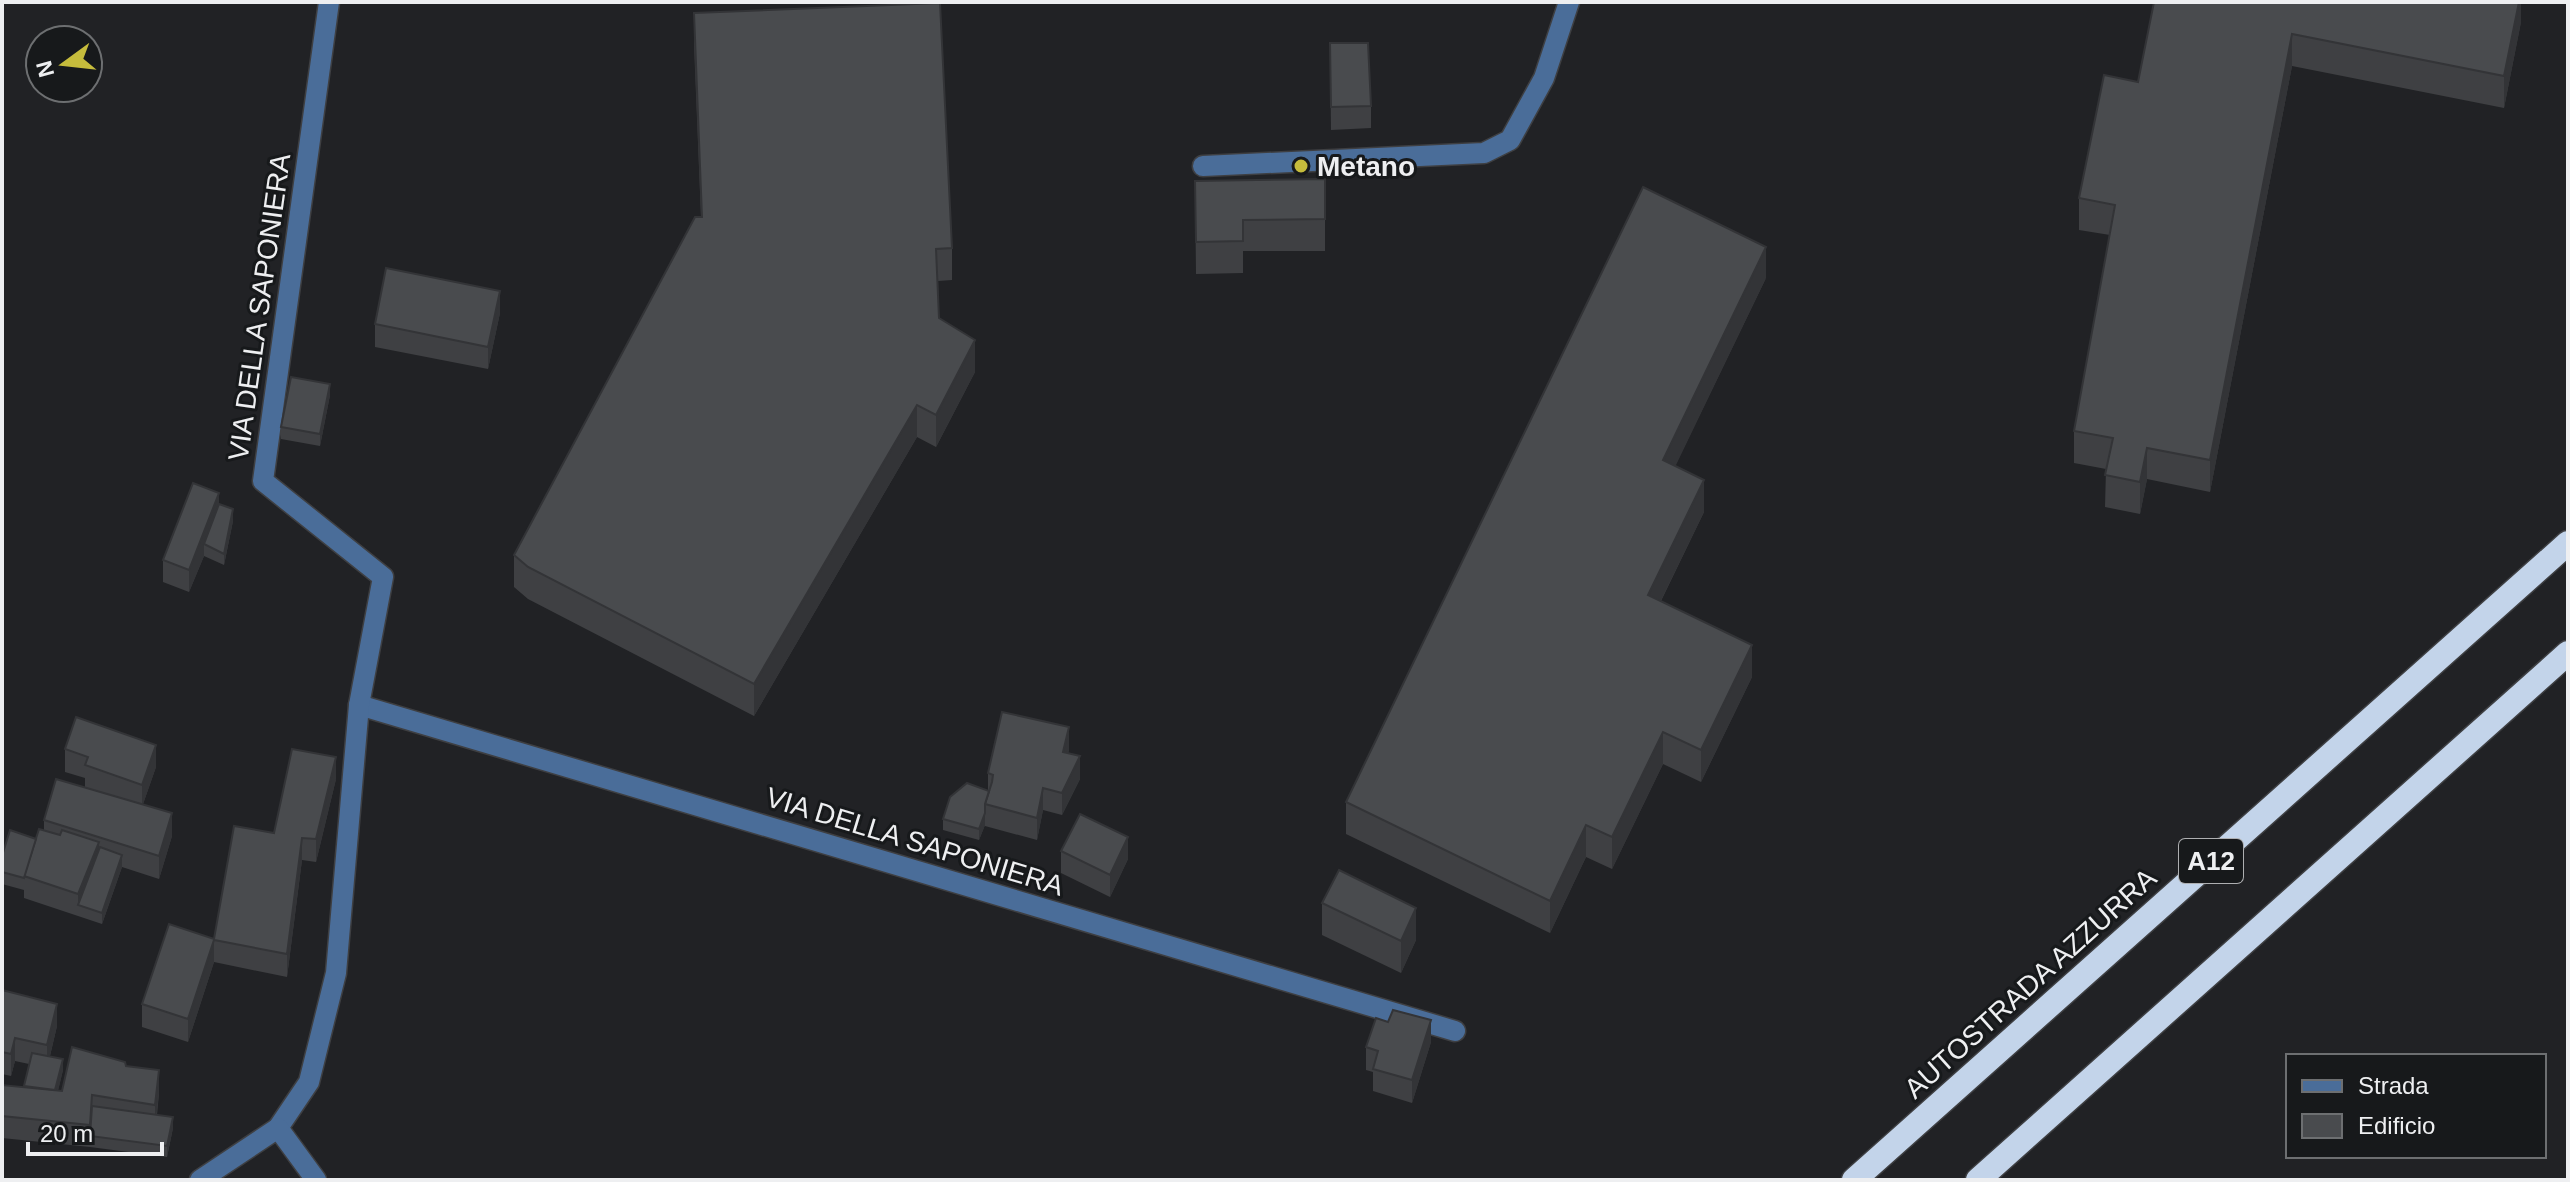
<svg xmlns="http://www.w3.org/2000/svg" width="2570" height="1182" font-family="Arial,sans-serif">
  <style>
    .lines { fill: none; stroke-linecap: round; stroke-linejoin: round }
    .lane-casing { stroke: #3e3f42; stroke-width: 23 }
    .street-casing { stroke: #3e3f42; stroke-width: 23 }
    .highway-casing { stroke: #3e3f42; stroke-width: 27 }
    .lane { stroke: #4a6d99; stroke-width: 20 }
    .street { stroke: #4a6d99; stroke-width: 20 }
    .highway { stroke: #c3d4ea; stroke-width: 24 }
    .wall { fill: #3f4043 }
    .shaded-wall { fill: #333437 }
    .building { fill: #494b4e; stroke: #333437; stroke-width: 2 }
    .poi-dot { fill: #c6bc3c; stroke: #17191b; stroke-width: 3 }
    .labels { text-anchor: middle; stroke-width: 6; stroke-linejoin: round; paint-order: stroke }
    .shield { fill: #17191b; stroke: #aeafb1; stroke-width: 2 }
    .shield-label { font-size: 26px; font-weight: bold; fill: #eeeff1 }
    .poi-label { font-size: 28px; font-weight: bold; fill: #eeeff1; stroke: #17191b; text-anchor: start }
    .street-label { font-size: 28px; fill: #eeeff1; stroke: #17191b }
  </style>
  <rect width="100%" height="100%" fill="#212225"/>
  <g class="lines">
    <g class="lane-casing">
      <polyline id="lane" points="1203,166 1484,153 1510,140 1544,78 1569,2"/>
    </g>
    <g class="street-casing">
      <g id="street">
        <polyline points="359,705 1455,1031"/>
        <polyline points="278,1128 309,1082 336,973 359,705 383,577 263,481 329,2"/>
        <polyline points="200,1180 278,1128 316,1180"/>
      </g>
    </g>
    <g class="highway-casing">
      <g id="highway">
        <polyline points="1854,1180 2568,543"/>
        <polyline points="1978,1180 2568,653"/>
      </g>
    </g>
    <use href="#lane" class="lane"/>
    <use href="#street" class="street"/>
    <use href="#highway" class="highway"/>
  </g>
  <g class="wall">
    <polygon points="2154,2 2521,2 2521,22 2504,108 2292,66 2210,492 2147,479 2140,514 2105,507 2106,469 2074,463 2074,431 2110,235 2079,230 2079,198 2138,82"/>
    <polygon points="694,13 952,248 952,280 938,281 939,318 975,372 936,447 917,437 754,716 528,599 514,587 514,555 701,217 694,45"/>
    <polygon points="1330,43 1371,106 1371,128 1331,130"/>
    <polygon points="1325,179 1325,251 1243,251 1243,273 1196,274 1195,181"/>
    <polygon points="1766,278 1675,466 1704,512 1661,601 1752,677 1701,782 1663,764 1612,869 1586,857 1550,933 1346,834 1346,802"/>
    <polygon points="500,313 488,369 375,347 375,324"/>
    <polygon points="330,395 320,446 281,439 281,427"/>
    <polygon points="219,504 233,521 224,565 204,556 189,592 163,582 163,560"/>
    <polygon points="65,749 156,767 143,804 172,836 159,879 122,867 102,924 24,898 24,890 2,884 2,856 36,839 44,830 44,820 85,787 85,778 65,772"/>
    <polygon points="1069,749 1068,754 1080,779 1062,815 1043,810 1037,840 985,826 985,825 979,840 943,830 943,819 988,791 988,773"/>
    <polygon points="336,779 316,862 302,860 287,977 214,962 188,1042 142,1027 142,1004 214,939 274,833"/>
    <polygon points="1061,851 1128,859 1110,897 1061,873"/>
    <polygon points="1322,903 1416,940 1401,973 1322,935"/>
    <polygon points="2,990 57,1026 50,1056 63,1070 58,1090 62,1091 126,1066 159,1093 157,1115 173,1128 167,1157 90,1147 2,1138 2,1085 24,1087 29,1064 15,1061 11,1076 2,1074"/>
    <polygon points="1431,1042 1412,1103 1373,1091 1373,1072 1366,1070 1366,1047"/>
  </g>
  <g class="shaded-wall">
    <polygon points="2519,2 2521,2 2521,22 2504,108 2504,76"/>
    <polygon points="2292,34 2292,66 2210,492 2210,460"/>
    <polygon points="1766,247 1766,278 1663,492 1663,460"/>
    <polygon points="500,291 500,313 488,369 488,347"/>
    <polygon points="975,340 975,372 936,447 936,415"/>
    <polygon points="330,384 330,395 320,446 320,434"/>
    <polygon points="917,405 917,437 754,716 754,684"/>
    <polygon points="2147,448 2147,479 2140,514 2140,482"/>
    <polygon points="1704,480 1704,512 1648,627 1648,595"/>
    <polygon points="219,493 219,515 204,544 204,556 189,592 189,570"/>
    <polygon points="233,509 233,521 224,565 224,554"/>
    <polygon points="1752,645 1752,677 1701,782 1701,750"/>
    <polygon points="1069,727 1069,749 1063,775 1063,752"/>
    <polygon points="1663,732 1663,764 1612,869 1612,837"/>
    <polygon points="156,745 156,767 142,807 142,785"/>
    <polygon points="1080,756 1080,779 1062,815 1062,793"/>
    <polygon points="336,757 336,779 316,862 316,839"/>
    <polygon points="1043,788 1043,810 1037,840 1037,818"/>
    <polygon points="172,813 172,836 159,879 159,856"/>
    <polygon points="985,813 985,825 979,840 979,829"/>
    <polygon points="1586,825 1586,857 1550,933 1550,901"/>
    <polygon points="1128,837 1128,859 1110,897 1110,875"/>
    <polygon points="302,838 302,860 287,977 287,954"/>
    <polygon points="99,842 99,864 78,905 78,894"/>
    <polygon points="122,855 122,867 102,924 102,913"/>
    <polygon points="1416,908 1416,940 1401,973 1401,941"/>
    <polygon points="214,940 214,962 188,1042 188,1019"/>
    <polygon points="57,1004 57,1026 47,1068 47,1045"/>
    <polygon points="1431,1020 1431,1042 1412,1103 1412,1080"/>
    <polygon points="15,1038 15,1061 11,1076 11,1054"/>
    <polygon points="63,1059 63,1070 55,1104 55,1092"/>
    <polygon points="159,1070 159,1093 155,1127 155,1105"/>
    <polygon points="173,1117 173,1128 167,1157 167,1146"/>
  </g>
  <g class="building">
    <polygon points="2154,2 2519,2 2504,76 2292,34 2210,460 2147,448 2140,482 2105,475 2113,438 2074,431 2115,205 2079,198 2104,75 2138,82"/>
    <polygon points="940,3 952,248 936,249 939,318 975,340 936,415 917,405 754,684 528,567 514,555 695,217 702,217 694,13"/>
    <polygon points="1330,43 1368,43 1371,106 1331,107"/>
    <polygon points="1325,179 1325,219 1243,220 1243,241 1196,242 1195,181"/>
    <polygon points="1643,187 1766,247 1663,460 1704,480 1648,595 1752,645 1701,750 1663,732 1612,837 1586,825 1550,901 1346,802"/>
    <polygon points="386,268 500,291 488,347 375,324"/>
    <polygon points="291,377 330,384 320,434 281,427"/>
    <polygon points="193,483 219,493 189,570 163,560"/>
    <polygon points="219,504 233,509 224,554 204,544"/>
    <polygon points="1002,712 1069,727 1063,752 1080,756 1062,793 1043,788 1037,818 985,804 992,782 993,775 988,773"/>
    <polygon points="76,717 156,745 142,785 85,765 88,757 65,749"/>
    <polygon points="292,749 336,757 316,839 302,838 287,954 214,940 188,1019 142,1004 169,924 214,939 234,826 274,833"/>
    <polygon points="56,779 172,813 159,856 44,820"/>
    <polygon points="967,783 989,791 985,804 985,813 979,829 943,819 950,797"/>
    <polygon points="1080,814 1128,837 1110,875 1061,851"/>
    <polygon points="39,829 60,835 62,830 99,842 78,894 24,876"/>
    <polygon points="10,830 36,839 24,878 2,872 2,856"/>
    <polygon points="100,847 122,855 102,913 78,905"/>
    <polygon points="1339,870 1416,908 1401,941 1322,903"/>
    <polygon points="2,990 57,1004 47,1045 15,1038 11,1054 2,1052"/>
    <polygon points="1393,1010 1431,1020 1412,1080 1373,1069 1378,1051 1366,1047 1376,1018 1388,1022"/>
    <polygon points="72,1047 125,1062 126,1066 159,1070 155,1105 92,1095 90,1125 2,1116 2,1085 62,1091"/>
    <polygon points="32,1053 63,1059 55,1090 24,1086"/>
    <polygon points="92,1106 173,1117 167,1146 90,1136"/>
  </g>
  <circle class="poi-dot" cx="1301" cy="166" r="8"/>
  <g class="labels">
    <rect class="shield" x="2179" y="839" width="64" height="44" rx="6"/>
    <g class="shield-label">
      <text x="2211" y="870">A12</text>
    </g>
    <g class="poi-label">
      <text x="1317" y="176">Metano</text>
    </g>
    <g class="street-label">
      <text transform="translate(259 307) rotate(-82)" y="10">VIA DELLA SAPONIERA</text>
      <text transform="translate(915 841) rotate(17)" y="10">VIA DELLA SAPONIERA</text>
      <text transform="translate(2030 983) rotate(-42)" y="10">AUTOSTRADA AZZURRA</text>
    </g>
  </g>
  <rect width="2570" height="1182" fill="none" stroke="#eeeff1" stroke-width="8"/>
  <rect x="2286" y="1054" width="260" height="104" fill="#17191b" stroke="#6d6f71" stroke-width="2"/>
  <rect x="2302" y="1080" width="40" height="12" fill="#4a6d99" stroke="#6d6f71" stroke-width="2"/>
  <text x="2358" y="1094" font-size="24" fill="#eeeff1">Strada</text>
  <rect x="2302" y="1114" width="40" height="24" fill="#494b4e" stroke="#6d6f71" stroke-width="2"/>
  <text x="2358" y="1134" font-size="24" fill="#eeeff1">Edificio</text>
  <g transform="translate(64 64) rotate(255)"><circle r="38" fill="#17191b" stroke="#6d6f71" stroke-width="2"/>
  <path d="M0-6L14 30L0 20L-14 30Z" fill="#c6bc3c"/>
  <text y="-12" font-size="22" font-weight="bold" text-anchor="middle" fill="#eeeff1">N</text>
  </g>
  <path d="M28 1142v12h134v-12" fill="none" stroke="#eeeff1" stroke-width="4"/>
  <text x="40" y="1142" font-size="24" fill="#eeeff1" stroke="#17191b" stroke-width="6" paint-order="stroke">20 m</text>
</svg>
